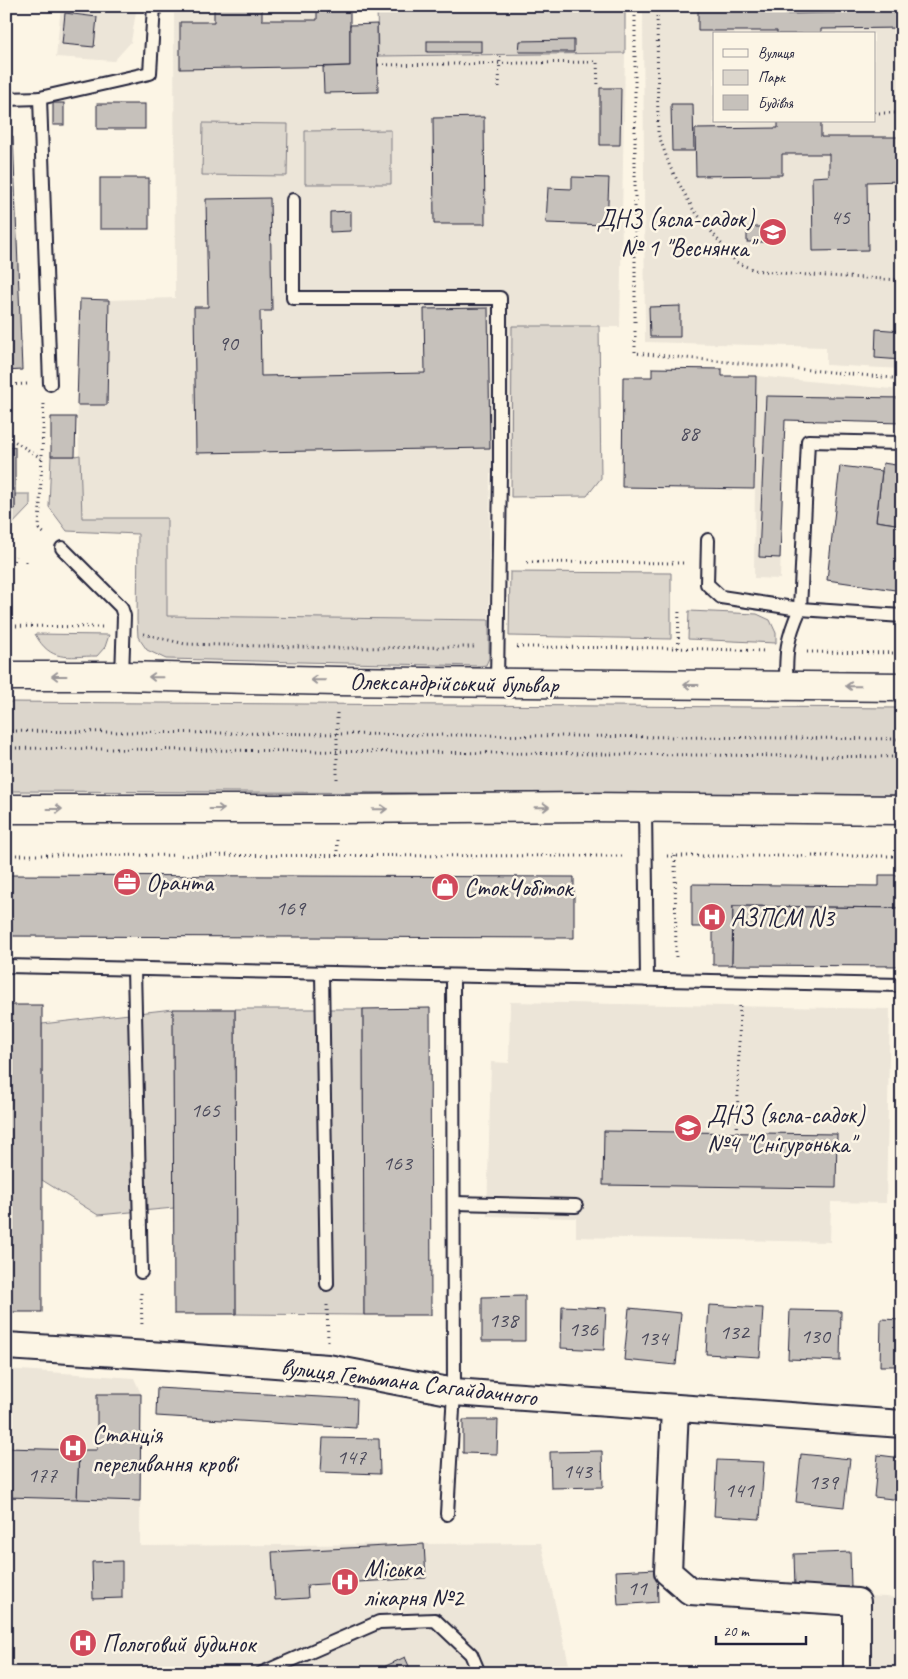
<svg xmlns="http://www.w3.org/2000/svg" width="908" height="1679" font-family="Caveat,sans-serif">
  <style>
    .built { fill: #ece5d8; fill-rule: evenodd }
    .green { fill: #dcd6cc; stroke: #7f7c84 }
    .building { fill: #c6c1bb; stroke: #22223b }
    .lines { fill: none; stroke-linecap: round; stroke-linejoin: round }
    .lane-casing { stroke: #22223b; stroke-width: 16 }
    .street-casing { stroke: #22223b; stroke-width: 30 }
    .secondary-casing { stroke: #22223b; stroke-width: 31 }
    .path { stroke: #22223b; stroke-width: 3; stroke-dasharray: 1 4; stroke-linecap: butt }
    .lane { stroke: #fcf5e5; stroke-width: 12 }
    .street { stroke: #fcf5e5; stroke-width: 26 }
    .secondary { stroke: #fcf5e5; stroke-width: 28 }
    .oneway { stroke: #9a9698 }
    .labels { text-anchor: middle; stroke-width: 5; stroke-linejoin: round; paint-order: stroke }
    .number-label { font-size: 22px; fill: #4b4a5b }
    .poi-label { font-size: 25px; fill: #22223b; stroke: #fcf5e5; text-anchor: start }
    .street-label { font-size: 25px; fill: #22223b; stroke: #fcf5e5 }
  </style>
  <rect width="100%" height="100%" fill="#fcf5e5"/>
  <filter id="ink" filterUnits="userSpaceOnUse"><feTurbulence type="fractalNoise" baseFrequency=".02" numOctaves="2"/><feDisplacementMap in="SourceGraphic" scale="10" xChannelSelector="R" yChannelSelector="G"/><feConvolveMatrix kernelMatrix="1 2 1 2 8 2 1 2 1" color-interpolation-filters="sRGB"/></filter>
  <g filter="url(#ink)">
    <g class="built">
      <polygon points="61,6 137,6 131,42 114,61 56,57"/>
      <polygon points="174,6 350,6 350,24 377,24 378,56 625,53 620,327 512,327 511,473 490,474 489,620 167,616 167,518 82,518 77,405 107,405 109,300 175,298"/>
      <path d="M643,6H902V369L826,365V347L645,342ZM714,34H874V121H714Z"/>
      <polygon points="756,376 902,390 902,423 785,420 780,579 754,578"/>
      <polygon points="510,1002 890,1009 886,1203 831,1202 830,1242 576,1237 576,1218 487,1216 491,1062 509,1063"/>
      <polygon points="6,1369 134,1378 141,1394 140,1546 541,1543 571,1673 6,1673"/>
      <polygon points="852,1595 902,1598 902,1673 848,1673"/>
    </g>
    <g class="green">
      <polygon points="377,6 625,6 625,53 378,56"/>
      <polygon points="203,123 288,124 287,176 202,175"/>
      <polygon points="391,130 391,184 305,184 305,131"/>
      <polygon points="512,326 599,326 601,478 587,496 511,497"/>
      <polygon points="80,455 82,518 167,518 167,616 489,620 489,658 486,665 480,666 166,659 147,650 138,637 137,620 138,534 67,531 49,507 51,456 75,456"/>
      <polygon points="15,494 30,494 30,506 6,531 6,509 15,509"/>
      <polygon points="510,572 671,573 671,639 509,636"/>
      <polygon points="689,611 757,614 770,620 776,633 776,643 688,639"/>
      <path d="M35,634L109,635L105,647L97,656C67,656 51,663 35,634Z"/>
      <polygon points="6,702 902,708 902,795 6,791"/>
      <polygon points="173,1009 174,1208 98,1215 42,1180 42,1024"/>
      <polygon points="235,1009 363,1009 364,1315 236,1314"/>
    </g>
    <g class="building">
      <polygon points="214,6 262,6 262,20 317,20 317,6 350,6 350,66 180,69 180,22 214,22"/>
      <polygon points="698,6 785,6 785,14 835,13 835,6 902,6 902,28 821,29 821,34 777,34 777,31 698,31"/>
      <polygon points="65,13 97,17 94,47 62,44"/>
      <polygon points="377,24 378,92 324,93 323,67 350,66 350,25"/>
      <polygon points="574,40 574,52 519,52 520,41"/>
      <rect x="427" y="41" width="54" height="11"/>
      <polygon points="600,88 621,88 620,145 600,145"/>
      <rect x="53" y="103" width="11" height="22"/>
      <rect x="97" y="104" width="48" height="25"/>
      <polygon points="671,104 693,104 694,151 672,151"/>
      <polygon points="484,117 485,224 434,224 433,118"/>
      <polygon points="778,121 821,121 821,137 902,137 902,181 867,182 868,250 813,251 812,177 829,176 829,154 782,154 782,175 696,176 695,129 778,128"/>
      <polygon points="6,136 13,136 22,370 6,371"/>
      <polygon points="572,177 609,178 607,225 546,223 548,188 572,189"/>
      <rect x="100" y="178" width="49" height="51"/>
      <polygon points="270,198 272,311 260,311 261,376 425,373 424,309 488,308 490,448 196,453 194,307 208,307 206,199"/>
      <polygon points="351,211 351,231 330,232 330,212"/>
      <rect x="747" y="227" width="30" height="15"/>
      <polygon points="80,299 109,300 107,405 77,405"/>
      <polygon points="680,306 680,337 650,337 649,307"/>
      <polygon points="876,329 902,331 902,360 875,358"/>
      <polygon points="652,368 722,369 722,376 756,376 754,489 622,487 623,377 652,377"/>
      <polygon points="766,396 902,398 902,423 785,420 780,558 759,557"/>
      <polygon points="51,417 76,417 75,456 51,456"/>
      <polygon points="15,447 15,509 6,509 6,448"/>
      <polygon points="883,463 902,466 902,525 876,521"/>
      <polygon points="840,466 882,471 876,521 902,525 902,591 827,580"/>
      <polygon points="6,875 574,877 574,938 6,936"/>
      <polygon points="879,875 902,875 902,908 733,906 732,965 713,965 713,927 692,927 692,884 879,886"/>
      <polygon points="733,906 902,908 902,966 732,965"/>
      <rect x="6" y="1005" width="36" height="307"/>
      <polygon points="430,1008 431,1315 364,1315 363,1009"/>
      <polygon points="173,1009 235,1009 236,1314 174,1314"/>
      <polygon points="604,1131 837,1134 836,1188 603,1185"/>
      <polygon points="525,1296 525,1341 482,1341 482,1297"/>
      <polygon points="709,1305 763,1308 760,1357 706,1354"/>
      <polygon points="562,1306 606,1308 604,1350 561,1348"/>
      <polygon points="629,1308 681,1313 676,1365 624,1360"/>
      <polygon points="790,1310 841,1311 840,1361 788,1359"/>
      <polygon points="881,1319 902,1320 902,1366 880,1366"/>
      <polygon points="157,1388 357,1399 356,1428 156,1416"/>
      <polygon points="97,1394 141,1394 140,1501 77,1499 79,1450 97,1450"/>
      <polygon points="463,1420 498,1420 497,1454 463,1453"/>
      <polygon points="323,1438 379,1439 380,1474 321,1472"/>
      <polygon points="6,1448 79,1450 77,1499 6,1497"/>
      <polygon points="602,1451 603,1487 551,1488 550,1452"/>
      <polygon points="801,1454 850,1459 844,1507 796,1502"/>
      <polygon points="878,1455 902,1458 902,1500 874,1497"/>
      <polygon points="717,1460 764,1462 760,1519 714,1516"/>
      <polygon points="424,1544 426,1578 307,1585 308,1598 275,1600 272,1552"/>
      <polygon points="850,1552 851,1587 795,1589 794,1554"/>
      <polygon points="122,1561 122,1598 93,1599 92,1562"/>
      <polygon points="657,1569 658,1602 618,1605 616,1571"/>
      <polygon points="899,1623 902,1623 902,1673 898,1673"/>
      <polygon points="405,1657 412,1673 371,1673"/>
    </g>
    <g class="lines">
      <g class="lane-casing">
        <g id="lane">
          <polyline points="40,98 50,384"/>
          <polyline points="6,99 40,98 150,73 154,6"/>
          <polyline points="293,200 293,298 500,298 500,473 497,683"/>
          <polyline points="708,540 707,584 721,597 800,609 902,616"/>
          <polyline points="62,548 121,607 124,616 122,676"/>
          <path d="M786,685C786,652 786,640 800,609L808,441L902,443"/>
          <polyline points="645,807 647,980"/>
          <polyline points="6,966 902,985"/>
          <polyline points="134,969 141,1272"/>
          <polyline points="322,973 327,1284"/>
          <polyline points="454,1203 576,1206"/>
          <polyline points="447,1514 454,1392 453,976"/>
          <polyline points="262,1673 379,1622 435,1620 471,1654 479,1673"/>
        </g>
      </g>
      <g class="street-casing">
        <g id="street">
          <polyline points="6,1346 196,1358 328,1368 454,1392 902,1424"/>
          <polyline points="675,1408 668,1572 690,1591 857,1602 857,1673"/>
        </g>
      </g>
      <g class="secondary-casing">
        <g id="secondary">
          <polyline points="6,676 122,676 337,681 902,687"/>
          <polyline points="6,809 337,809 588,807 902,810"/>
        </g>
      </g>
      <g class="path">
        <polyline points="635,6 635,353 902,379"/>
        <polyline points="657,6 658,133 670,167 693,209 736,262 754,270 791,274 902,280"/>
        <polyline points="378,65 597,62 598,87"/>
        <polyline points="499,87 500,54"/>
        <polyline points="874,113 902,113"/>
        <polyline points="6,385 28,384"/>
        <polyline points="44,404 39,529 46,535"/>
        <polyline points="6,438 14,441 41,458"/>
        <polyline points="14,561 15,556"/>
        <polyline points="26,562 26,557"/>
        <polyline points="527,562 687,563"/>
        <polyline points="6,626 103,627"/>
        <polyline points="144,634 185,644 337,648 476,647"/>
        <polyline points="517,647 678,648 766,651"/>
        <polyline points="678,648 679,609"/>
        <polyline points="807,652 902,653"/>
        <polyline points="6,731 902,739"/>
        <polyline points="6,748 902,757"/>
        <polyline points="337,779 337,711"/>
        <polyline points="6,855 626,856"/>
        <polyline points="337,856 337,838"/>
        <polyline points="667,856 902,856"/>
        <polyline points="675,856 676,960"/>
        <polyline points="737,1132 740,1002"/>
        <polyline points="141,1293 142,1327"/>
        <polyline points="327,1305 328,1341"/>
      </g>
      <use href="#lane" class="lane"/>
      <use href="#street" class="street"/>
      <use href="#secondary" class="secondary"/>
    </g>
    <defs><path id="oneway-shaft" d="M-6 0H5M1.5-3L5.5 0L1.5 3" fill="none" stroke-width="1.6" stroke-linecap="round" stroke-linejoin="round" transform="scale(1.25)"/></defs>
    <g class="oneway">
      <use href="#oneway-shaft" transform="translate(59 676) rotate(180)"/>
      <use href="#oneway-shaft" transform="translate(156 677) rotate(-179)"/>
      <use href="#oneway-shaft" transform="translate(318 680) rotate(-179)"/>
      <use href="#oneway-shaft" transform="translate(691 685) rotate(-180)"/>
      <use href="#oneway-shaft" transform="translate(853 686) rotate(-179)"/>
      <use href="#oneway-shaft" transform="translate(542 807) rotate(-1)"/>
      <use href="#oneway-shaft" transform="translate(55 809)"/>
      <use href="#oneway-shaft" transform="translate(217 809)"/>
      <use href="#oneway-shaft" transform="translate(380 809) rotate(-1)"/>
    </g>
  </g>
  <defs>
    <g id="school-disc" transform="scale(1.4375)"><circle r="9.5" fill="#d1495b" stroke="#fcf5e5"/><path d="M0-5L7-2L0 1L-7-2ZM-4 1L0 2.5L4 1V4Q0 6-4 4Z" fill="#fff"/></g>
    <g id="office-disc" transform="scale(1.4375)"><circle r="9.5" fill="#d1495b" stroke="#fcf5e5"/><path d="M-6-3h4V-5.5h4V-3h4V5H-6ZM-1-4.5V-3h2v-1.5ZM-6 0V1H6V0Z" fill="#fff"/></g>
    <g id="shop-disc" transform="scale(1.4375)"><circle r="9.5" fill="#d1495b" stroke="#fcf5e5"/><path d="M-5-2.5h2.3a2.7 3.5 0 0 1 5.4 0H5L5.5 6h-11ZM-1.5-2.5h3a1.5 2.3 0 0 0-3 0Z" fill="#fff"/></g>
    <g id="hospital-disc" transform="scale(1.4375)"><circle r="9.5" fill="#d1495b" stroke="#fcf5e5"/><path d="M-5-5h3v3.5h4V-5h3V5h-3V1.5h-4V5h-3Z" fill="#fff"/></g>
  </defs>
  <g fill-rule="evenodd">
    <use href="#school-disc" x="773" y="232"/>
    <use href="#office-disc" x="127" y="882"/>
    <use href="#shop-disc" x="445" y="887"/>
    <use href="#hospital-disc" x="712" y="917"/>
    <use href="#school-disc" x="688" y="1128"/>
    <use href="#hospital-disc" x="73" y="1448"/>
    <use href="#hospital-disc" x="345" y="1582"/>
    <use href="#hospital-disc" x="83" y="1643"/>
  </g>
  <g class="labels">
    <g class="number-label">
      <text x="840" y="224">45</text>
      <text x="228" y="350">90</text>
      <text x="689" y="440">88</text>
      <text x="290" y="915">169</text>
      <text x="205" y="1117">165</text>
      <text x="397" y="1170">163</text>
      <text x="503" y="1327">138</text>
      <text x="583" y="1336">136</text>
      <text x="734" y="1339">132</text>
      <text x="815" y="1343">130</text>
      <text x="653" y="1345">134</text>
      <text x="351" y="1464">147</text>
      <text x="577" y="1478">143</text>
      <text x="42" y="1482">177</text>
      <text x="823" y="1489">139</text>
      <text x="739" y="1497">141</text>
      <text x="637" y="1595">11</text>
    </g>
    <g class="poi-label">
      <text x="754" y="227" text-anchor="end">ДНЗ (ясла-садок)<tspan x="754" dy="29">№ 1 "Веснянка"</tspan></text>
      <text x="146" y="891">Оранта</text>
      <text x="464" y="896">СтокЧобіток</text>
      <text x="731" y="926">АЗПСМ N3</text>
      <text x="707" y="1123">ДНЗ (ясла-садок)<tspan x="707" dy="29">№4 "Снігуронька"</tspan></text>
      <text x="92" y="1443">Станція<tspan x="92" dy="29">переливання крові</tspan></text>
      <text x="364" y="1577">Міська<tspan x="364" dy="29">лікарня №2</tspan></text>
      <text x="102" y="1652">Пологовий будинок</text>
    </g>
    <g class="street-label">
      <text transform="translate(454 682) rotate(1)" y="9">Олександрійський бульвар</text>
      <text transform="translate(409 1381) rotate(7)" y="9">вулиця Гетьмана Сагайдачного</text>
    </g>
  </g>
  <rect width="908" height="1679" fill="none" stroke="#fcf5e5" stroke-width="25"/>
  <rect x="12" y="12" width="883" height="1654" fill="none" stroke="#22223b" stroke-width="2" filter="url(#ink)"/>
  <rect x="713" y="32" width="162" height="90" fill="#fcf5e5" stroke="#a5a1a1"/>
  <rect x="723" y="49" width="25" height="8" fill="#fcf5e5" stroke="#a5a1a1"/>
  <text x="758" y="58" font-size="15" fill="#22223b">Вулиця</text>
  <rect x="723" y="70" width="25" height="15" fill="#dcd6cc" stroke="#a5a1a1"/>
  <text x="758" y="82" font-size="15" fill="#22223b">Парк</text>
  <rect x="723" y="95" width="25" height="15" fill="#c6c1bb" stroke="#a5a1a1"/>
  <text x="758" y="108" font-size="15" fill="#22223b">Будівля</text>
  <path d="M716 1636v8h90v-8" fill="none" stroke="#22223b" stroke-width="2.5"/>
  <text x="723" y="1636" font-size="15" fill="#22223b" stroke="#fcf5e5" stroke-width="4" paint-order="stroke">20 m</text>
</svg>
